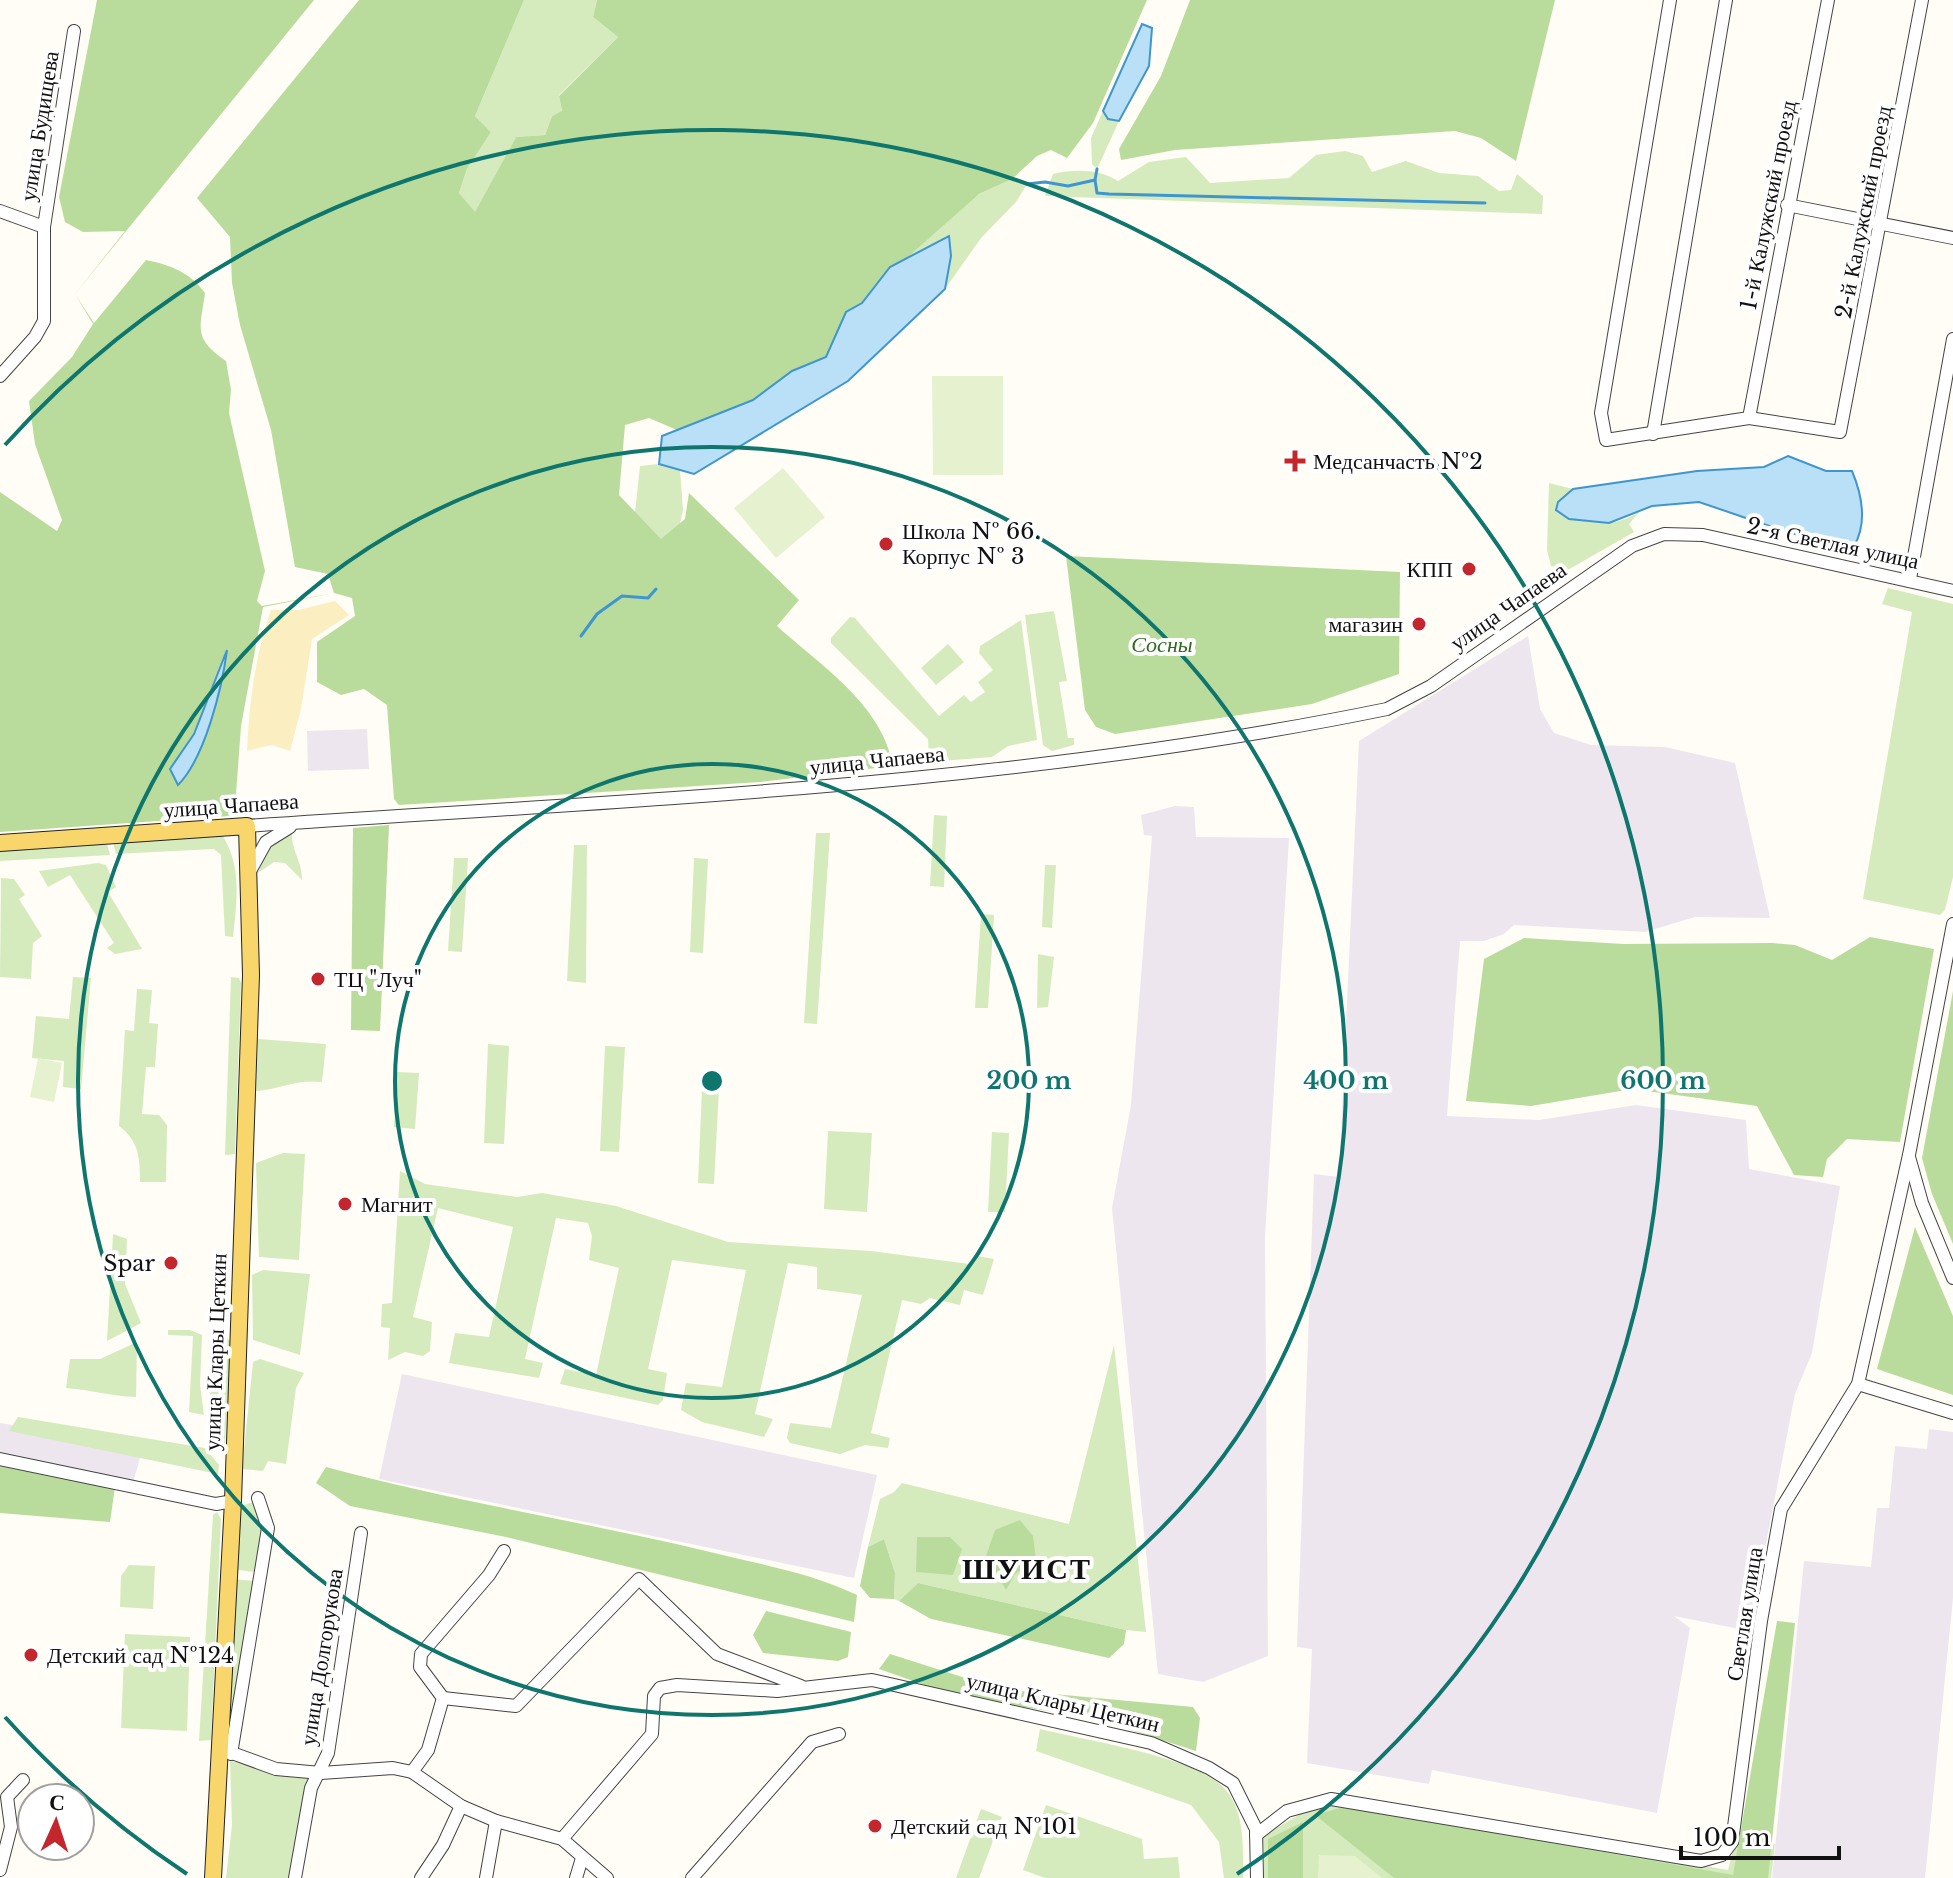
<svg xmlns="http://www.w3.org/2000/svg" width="1953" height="1878" font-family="'Libre Baskerville',serif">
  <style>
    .industrial { fill: #eee6ef }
    .green { fill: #d5ebbd }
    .forest { fill: #b9dc9c }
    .sand { fill: #fbeec1 }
    .pitch { fill: #e6f2cf }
    .water { fill: #b9e0f7; stroke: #3f96cf; stroke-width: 2 }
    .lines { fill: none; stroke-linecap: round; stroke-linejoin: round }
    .stream { stroke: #3f96cf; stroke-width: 3 }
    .minor-casing { stroke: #444; stroke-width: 14 }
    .major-casing { stroke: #222; stroke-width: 18 }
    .minor { stroke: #fff; stroke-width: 12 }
    .major { stroke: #f9d66b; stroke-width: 16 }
    .ring { fill: none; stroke: #0f766e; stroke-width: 4 }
    .poi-dot { fill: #c4262e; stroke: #fff; stroke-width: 3 }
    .labels { text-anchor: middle; stroke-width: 8; stroke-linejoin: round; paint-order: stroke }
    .street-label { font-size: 22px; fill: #111; stroke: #fff }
    .poi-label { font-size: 22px; fill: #111; stroke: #fff; text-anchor: start }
    .park-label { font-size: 22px; font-style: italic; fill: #2f6b1f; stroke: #fff }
    .district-label { font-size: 30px; font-weight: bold; letter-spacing: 2px; fill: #111; stroke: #fff }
    .centre { fill: #0f766e; stroke: #fff; stroke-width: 4 }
    .ring-label { font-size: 24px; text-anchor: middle; font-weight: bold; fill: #0f766e; stroke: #fff; stroke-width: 8; stroke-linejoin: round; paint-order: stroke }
  </style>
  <rect width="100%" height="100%" fill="#fffdf5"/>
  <g class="industrial">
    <polygon points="1528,636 1540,709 1554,733 1591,745 1665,747 1735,763 1770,918 1695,917 1645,932 1514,925 1504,934 1484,941 1460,941 1447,1116 1539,1120 1636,1105 1746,1120 1749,1169 1840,1186 1812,1353 1795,1394 1749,1631 1674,1616 1690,1628 1657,1813 1432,1770 1429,1784 1307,1763 1312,1649 1297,1647 1314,1174 1339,1177 1359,741"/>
    <polygon points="367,729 369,769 308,771 307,731"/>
    <polygon points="1175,806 1194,807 1196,837 1289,838 1265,1237 1268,1656 1203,1682 1158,1674 1112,1208 1131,1105 1152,836 1144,835 1141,815"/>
    <polygon points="402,1374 877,1475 854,1578 379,1479"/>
    <polygon points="0,1423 143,1447 133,1483 0,1455"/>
    <polygon points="1929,1429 1953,1432 1953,1598 1925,1878 1772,1878 1804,1561 1871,1567 1877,1508 1889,1508 1895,1446 1927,1449"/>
  </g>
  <g class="green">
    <polygon points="524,0 597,0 593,17 618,37 559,95 562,112 552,116 545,135 516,137 475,213 459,193 467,169 491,132 475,116"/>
    <polygon points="1103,111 1108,119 1119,121 1097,169 1092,164 1091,138"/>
    <path d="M1345,151L1363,156L1372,172L1406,161L1439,173L1478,176L1499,191L1511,190L1517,174L1543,196L1542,214L1045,196L1053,174C1075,169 1099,169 1118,181L1149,162L1186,157L1210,183L1289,178L1316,155Z"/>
    <polygon points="1012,179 1027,184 1016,202 981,238 945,289 951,256 948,237 890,267 979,194"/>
    <polygon points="659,464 680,470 683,510 678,532 686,599 635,513 640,466"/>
    <path d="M1549,483L1573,489L1558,501L1556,510C1584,521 1614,531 1640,511L1629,524L1634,532L1566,571L1551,566L1547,550Z"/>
    <polygon points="1888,588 1953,604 1953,877 1945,910 1940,915 1863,899 1912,612 1882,604"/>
    <polygon points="1054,611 1067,681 1059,682 1068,738 1074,738 1074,745 1052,751 1043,745 1025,615"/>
    <polygon points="850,617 855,618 939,716 964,695 971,702 985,692 978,682 993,670 979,653 980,646 1021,620 1037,740 1008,746 992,757 929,762 928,739 831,643 831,638"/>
    <polygon points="948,644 964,662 936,685 921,668"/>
    <polygon points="934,815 947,816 944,887 930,886"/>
    <path d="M292,832C291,851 302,860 302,880L285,863L274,862L258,873L269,843Z"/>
    <polygon points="816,833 830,833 817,1024 804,1023"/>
    <path d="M223,836C242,869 237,900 233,937L225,936L221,855L214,849L116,854L112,839Z"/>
    <polygon points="106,840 110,855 0,861 0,847"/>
    <polygon points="574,845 587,845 586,983 567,981"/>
    <polygon points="454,858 468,858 462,952 448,951"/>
    <polygon points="694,858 708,859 703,953 690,952"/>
    <polygon points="98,863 106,865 116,887 108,892 142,949 115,954 107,948 114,943 70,875 48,887 39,871"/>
    <polygon points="1045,865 1056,865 1052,928 1042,927"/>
    <polygon points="1,878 14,879 25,895 19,899 42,936 33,943 31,979 0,977"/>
    <polygon points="981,914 994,915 988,1008 975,1008"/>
    <polygon points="1038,954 1054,957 1048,1007 1037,1008"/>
    <polygon points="73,977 91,978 81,1089 63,1087 64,1061 32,1058 36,1016 69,1019"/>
    <polygon points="231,977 239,978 241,983 235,1154 225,1155"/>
    <path d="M137,989L152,990L149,1023L158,1024L155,1067H146L142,1114L159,1115L167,1125L166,1182H140C140,1158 139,1141 119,1126L125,1030L134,1031Z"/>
    <path d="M258,1039L326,1044L322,1082C295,1079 282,1089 256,1091Z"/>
    <polygon points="488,1044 509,1046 504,1144 484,1143"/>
    <polygon points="605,1046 625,1047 619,1152 600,1151"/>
    <polygon points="397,1072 419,1073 415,1129 394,1127"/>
    <polygon points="702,1089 719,1089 714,1184 698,1183"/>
    <polygon points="828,1131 872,1133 867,1212 824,1209"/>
    <polygon points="992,1132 1009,1133 1005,1212 988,1212"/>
    <polygon points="283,1153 305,1154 299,1260 259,1257 256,1163"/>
    <polygon points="400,1171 425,1184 517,1197 542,1193 616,1206 728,1242 871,1251 969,1264 978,1256 994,1259 983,1295 964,1290 960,1305 930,1298 921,1304 902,1300 871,1433 890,1438 888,1448 865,1445 840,1454 790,1443 787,1438 790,1423 831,1428 862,1295 817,1289 817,1267 788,1263 755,1414 773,1419 764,1437 702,1422 681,1410 686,1383 722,1387 746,1270 672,1260 648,1369 667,1373 663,1400 658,1405 560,1384 565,1369 596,1375 619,1268 589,1260 592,1236 588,1223 556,1218 525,1359 543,1363 539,1378 449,1363 455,1333 489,1337 513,1227 438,1208 413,1317 432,1322 430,1351 423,1356 405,1352 388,1360 390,1328 381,1327 382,1304 392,1303"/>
    <polygon points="113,1234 127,1239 125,1284 141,1323 107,1341"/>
    <polygon points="263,1270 310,1274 300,1355 253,1340 252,1275"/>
    <polygon points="218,1329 231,1342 225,1443 207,1443 214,1330"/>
    <polygon points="168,1330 190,1330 202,1335 200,1385 204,1415 189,1412 193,1336 168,1335"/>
    <path d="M137,1342L136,1397C111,1396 91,1390 66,1388L70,1359H100Z"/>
    <polygon points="1114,1345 1146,1632 1126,1630 918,1583 899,1601 894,1599 895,1573 884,1539 868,1547 880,1499 894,1492 902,1483 1069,1524"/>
    <polygon points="260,1359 304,1373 296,1388 286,1464 268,1461 263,1471 242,1469 253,1362"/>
    <polygon points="18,1417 205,1448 219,1465 218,1474 9,1431"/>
    <polygon points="253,1502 265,1528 256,1572 238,1570 241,1506"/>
    <polygon points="217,1512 221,1519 211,1740 199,1741 213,1515"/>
    <polygon points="129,1565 155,1566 153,1609 120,1607 121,1576"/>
    <polygon points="233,1579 254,1581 231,1722 227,1722"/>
    <polygon points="125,1634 190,1637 187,1731 121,1728"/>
    <path d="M1040,1729C1084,1740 1190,1756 1221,1785C1246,1808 1243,1847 1243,1878H1224L1219,1842L1191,1805L1036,1751Z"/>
    <polygon points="230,1761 309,1778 289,1878 226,1878 232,1825"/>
    <polygon points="1347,1804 1728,1870 1735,1843 1775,1844 1771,1878 1264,1878 1263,1836 1307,1810"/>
    <polygon points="1046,1805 1142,1839 1144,1859 1178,1857 1180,1878 1045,1878 1023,1870"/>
    <polygon points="981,1809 1002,1817 979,1878 956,1878"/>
  </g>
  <g class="forest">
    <path d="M97,0H314L75,294L94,323L146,260C170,265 190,272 205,293C200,330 193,338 226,361L231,390L229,413L265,571L257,601L262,606L334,593L328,574L295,567L271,430L240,325L232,283L230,237L197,198L359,0H524L475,116L491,132L467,169L459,193L475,212L516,137L545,135L552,116L562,111L559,96L618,37L593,17L597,0H1147L1093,123L1067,158L1051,150L1037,156L1012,179L979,194L901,263L890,267L862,303L846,312L827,357L792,371L753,400L677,430L649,418L625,425L619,495L661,539L685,519L689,493L799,600L777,626C821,666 882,704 893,766L760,782L399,805L394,799L387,705L364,689L341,695L317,682V642L355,616L352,598L334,593L263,607L241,726L235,808L229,816L0,832V492L57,531L62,520L35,444L29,401L72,357L93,324L75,294L125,231L83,232L65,222L59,197Z"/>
    <polygon points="1190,0 1555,0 1516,161 1481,138 1455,131 1175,150 1121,160 1119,149 1161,76"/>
    <polygon points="1066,556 1400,572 1399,674 1312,704 1115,734 1096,727 1085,710"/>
    <polygon points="389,825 380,1031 351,1030 353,828"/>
    <polygon points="1870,937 1934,949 1900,1142 1847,1139 1827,1159 1823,1177 1794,1175 1757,1106 1632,1089 1531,1106 1466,1101 1484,959 1524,938 1623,944 1773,943 1795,945 1832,960"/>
    <polygon points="1953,991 1953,1244 1932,1194 1922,1158"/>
    <polygon points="1915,1227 1953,1316 1953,1395 1877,1369"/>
    <polygon points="0,1465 115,1487 110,1522 0,1513"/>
    <path d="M326,1467C451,1501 580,1521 706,1551C757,1564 810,1572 857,1595L854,1622L506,1537L350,1506L316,1483Z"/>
    <polygon points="1020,1520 1033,1536 1036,1560 1015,1574 1006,1590 986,1556 995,1530"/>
    <polygon points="917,1537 950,1537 962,1549 953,1575 916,1572"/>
    <polygon points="884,1539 895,1573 894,1599 870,1598 860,1586 868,1547"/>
    <polygon points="918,1583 1126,1630 1124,1644 1109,1658 931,1619 899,1601"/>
    <polygon points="766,1611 851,1632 848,1657 838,1661 763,1653 753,1635"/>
    <polygon points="1777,1621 1795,1623 1768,1878 1394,1878 1315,1815 1347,1806 1733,1875"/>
    <polygon points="890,1654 1000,1689 1193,1707 1200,1718 1196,1751 1093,1718 956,1696 879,1669"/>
    <polygon points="1303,1822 1303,1878 1268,1878 1268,1839"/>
  </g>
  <path class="sand" d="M335,601L349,615L312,639L301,709L290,751L272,745L247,751C249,704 255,655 271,610H298Z"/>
  <g class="pitch">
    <polygon points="932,376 1003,376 1003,475 933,475"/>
    <polygon points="783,468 825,517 776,558 734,508"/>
    <polygon points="38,1058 62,1063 54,1102 30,1097"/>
    <polygon points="1319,1855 1355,1856 1382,1878 1318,1878"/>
  </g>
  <g class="water">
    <polygon points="1142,24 1152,28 1149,66 1119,121 1108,119 1103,111"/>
    <polygon points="949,236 951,256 945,289 848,381 694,474 659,464 662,436 753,400 792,371 826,357 846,312 862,303 890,267"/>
    <path d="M1788,456L1826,471H1852C1862,495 1868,522 1854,546L1790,533L1699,502L1652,506L1609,523L1569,519L1556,510L1558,502L1573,489L1697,471L1764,467Z"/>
    <path d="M227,650C222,688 205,758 178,785L170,769L194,734Z"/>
  </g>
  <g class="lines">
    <g class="stream">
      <polyline points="1095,180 1097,193 1109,194 1485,203"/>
      <polyline points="1027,184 1045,182 1068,186 1095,180 1097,169"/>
      <polyline points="581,636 597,614 622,596 648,598 656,589"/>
    </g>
    <g class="minor-casing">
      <g id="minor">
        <polyline points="1670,0 1601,413 1606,440 1749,418 1840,432 1922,0"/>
        <polyline points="1787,205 1953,238"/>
        <polyline points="0,211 44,227"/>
        <polyline points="0,376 35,337 44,321 44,227 74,31"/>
        <polyline points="1749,418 1828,0"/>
        <polyline points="1653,434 1726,0"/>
        <polyline points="1910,579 1953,339"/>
        <path d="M247,826C628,800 1011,786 1387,709L1431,686L1632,546L1664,534L1703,535L1953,591"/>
        <polyline points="250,871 266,842 290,827"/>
        <polyline points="1909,1157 1922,1203 1953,1278"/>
        <polyline points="1858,1384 1953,1413"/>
        <polyline points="0,1459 216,1504 233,1501"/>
        <polyline points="443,1698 516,1706 639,1579 717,1654 801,1686"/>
        <polyline points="443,1698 420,1667 421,1654 489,1575 504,1551"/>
        <polyline points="221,1749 276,1769 321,1773 393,1768 412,1772 461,1806 496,1821 562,1839 607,1878"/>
        <polyline points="231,1754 268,1528 258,1498"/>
        <polyline points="412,1772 428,1750 443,1698"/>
        <polyline points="1256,1835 1287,1811 1331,1799 1701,1861 1722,1855 1732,1842 1761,1621 1781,1509 1858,1384 1909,1155 1953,924"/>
        <polyline points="562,1839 652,1734 654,1696 660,1688 677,1685 777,1691 872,1680 1151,1743 1209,1768 1233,1783 1256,1829 1257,1878"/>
        <polyline points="0,1870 11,1827 7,1797 23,1780"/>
        <polyline points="295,1878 311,1788 328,1753 361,1533"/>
        <polyline points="421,1878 443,1845 461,1806"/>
        <polyline points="486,1878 496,1821"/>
        <polyline points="576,1878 582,1858"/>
        <polyline points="692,1878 812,1742 839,1734"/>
      </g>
    </g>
    <g class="major-casing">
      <polyline id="major" points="0,843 247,826 251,975 233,1501 213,1878"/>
    </g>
    <use href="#minor" class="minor"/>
    <use href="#major" class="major"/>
  </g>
  <g class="ring">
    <circle cx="712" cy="1081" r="317"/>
    <circle cx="712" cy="1081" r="634"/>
    <path d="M187 1874A951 951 0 0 1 5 1717M5 445A951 951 0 1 1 1237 1874"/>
  </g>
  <g class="poi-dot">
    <path d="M1291 449h8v8h8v8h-8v8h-8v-8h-8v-8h8z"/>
    <circle cx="886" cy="544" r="8"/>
    <circle cx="1469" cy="569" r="8"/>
    <circle cx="1419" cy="624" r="8"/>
    <circle cx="318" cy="979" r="8"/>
    <circle cx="345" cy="1204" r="8"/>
    <circle cx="171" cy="1263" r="8"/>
    <circle cx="31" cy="1655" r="8"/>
    <circle cx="875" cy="1826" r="8"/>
  </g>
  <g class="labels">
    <g class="street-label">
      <text transform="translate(39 126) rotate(-81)" y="8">улица Будищева</text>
      <text transform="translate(1768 205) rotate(-79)" y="8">1-й Калужский проезд</text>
      <text transform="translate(1863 212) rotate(-79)" y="8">2-й Калужский проезд</text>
      <text transform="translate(1833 543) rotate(12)" y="8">2-я Светлая улица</text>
      <text transform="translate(1508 606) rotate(-35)" y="8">улица Чапаева</text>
      <text transform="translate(877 760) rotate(-6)" y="8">улица Чапаева</text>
      <text transform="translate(231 805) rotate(-4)" y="8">улица Чапаева</text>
      <text transform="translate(215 1352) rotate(-88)" y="8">улица Клары Цеткин</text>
      <text transform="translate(1744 1614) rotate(-81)" y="8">Светлая улица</text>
      <text transform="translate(321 1657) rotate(-81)" y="8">улица Долгорукова</text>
      <text transform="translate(1063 1702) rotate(13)" y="8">улица Клары Цеткин</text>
    </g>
    <g class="poi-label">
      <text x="1313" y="469">Медсанчасть №2</text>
      <text x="902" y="539">Школа № 66.<tspan x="902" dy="25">Корпус № 3</tspan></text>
      <text x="1453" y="577" text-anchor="end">КПП</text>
      <text x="1403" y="632" text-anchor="end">магазин</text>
      <text x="334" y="987">ТЦ "Луч"</text>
      <text x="361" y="1212">Магнит</text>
      <text x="155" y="1271" text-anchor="end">Spar</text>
      <text x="47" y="1663">Детский сад №124</text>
      <text x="891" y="1834">Детский сад №101</text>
    </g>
    <g class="park-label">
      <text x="1162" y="652">Сосны</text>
    </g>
    <g class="district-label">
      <text x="1027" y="1579">ШУИСТ</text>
    </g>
  </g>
  <circle cx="712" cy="1081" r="12" class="centre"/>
  <g class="ring-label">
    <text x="1029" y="1089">200 m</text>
    <text x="1346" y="1089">400 m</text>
    <text x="1663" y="1089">600 m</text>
  </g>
  <g transform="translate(56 1822) rotate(3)"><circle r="38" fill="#ffffff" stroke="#a0a0a0" stroke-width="2"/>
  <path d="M0-6L14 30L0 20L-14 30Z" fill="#c4262e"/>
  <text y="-12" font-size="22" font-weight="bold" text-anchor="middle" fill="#111111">С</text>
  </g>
  <path d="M1681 1846v12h158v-12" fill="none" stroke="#111111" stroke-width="4"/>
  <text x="1693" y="1846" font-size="24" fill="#111111" stroke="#ffffff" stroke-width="6" paint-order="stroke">100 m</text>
</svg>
